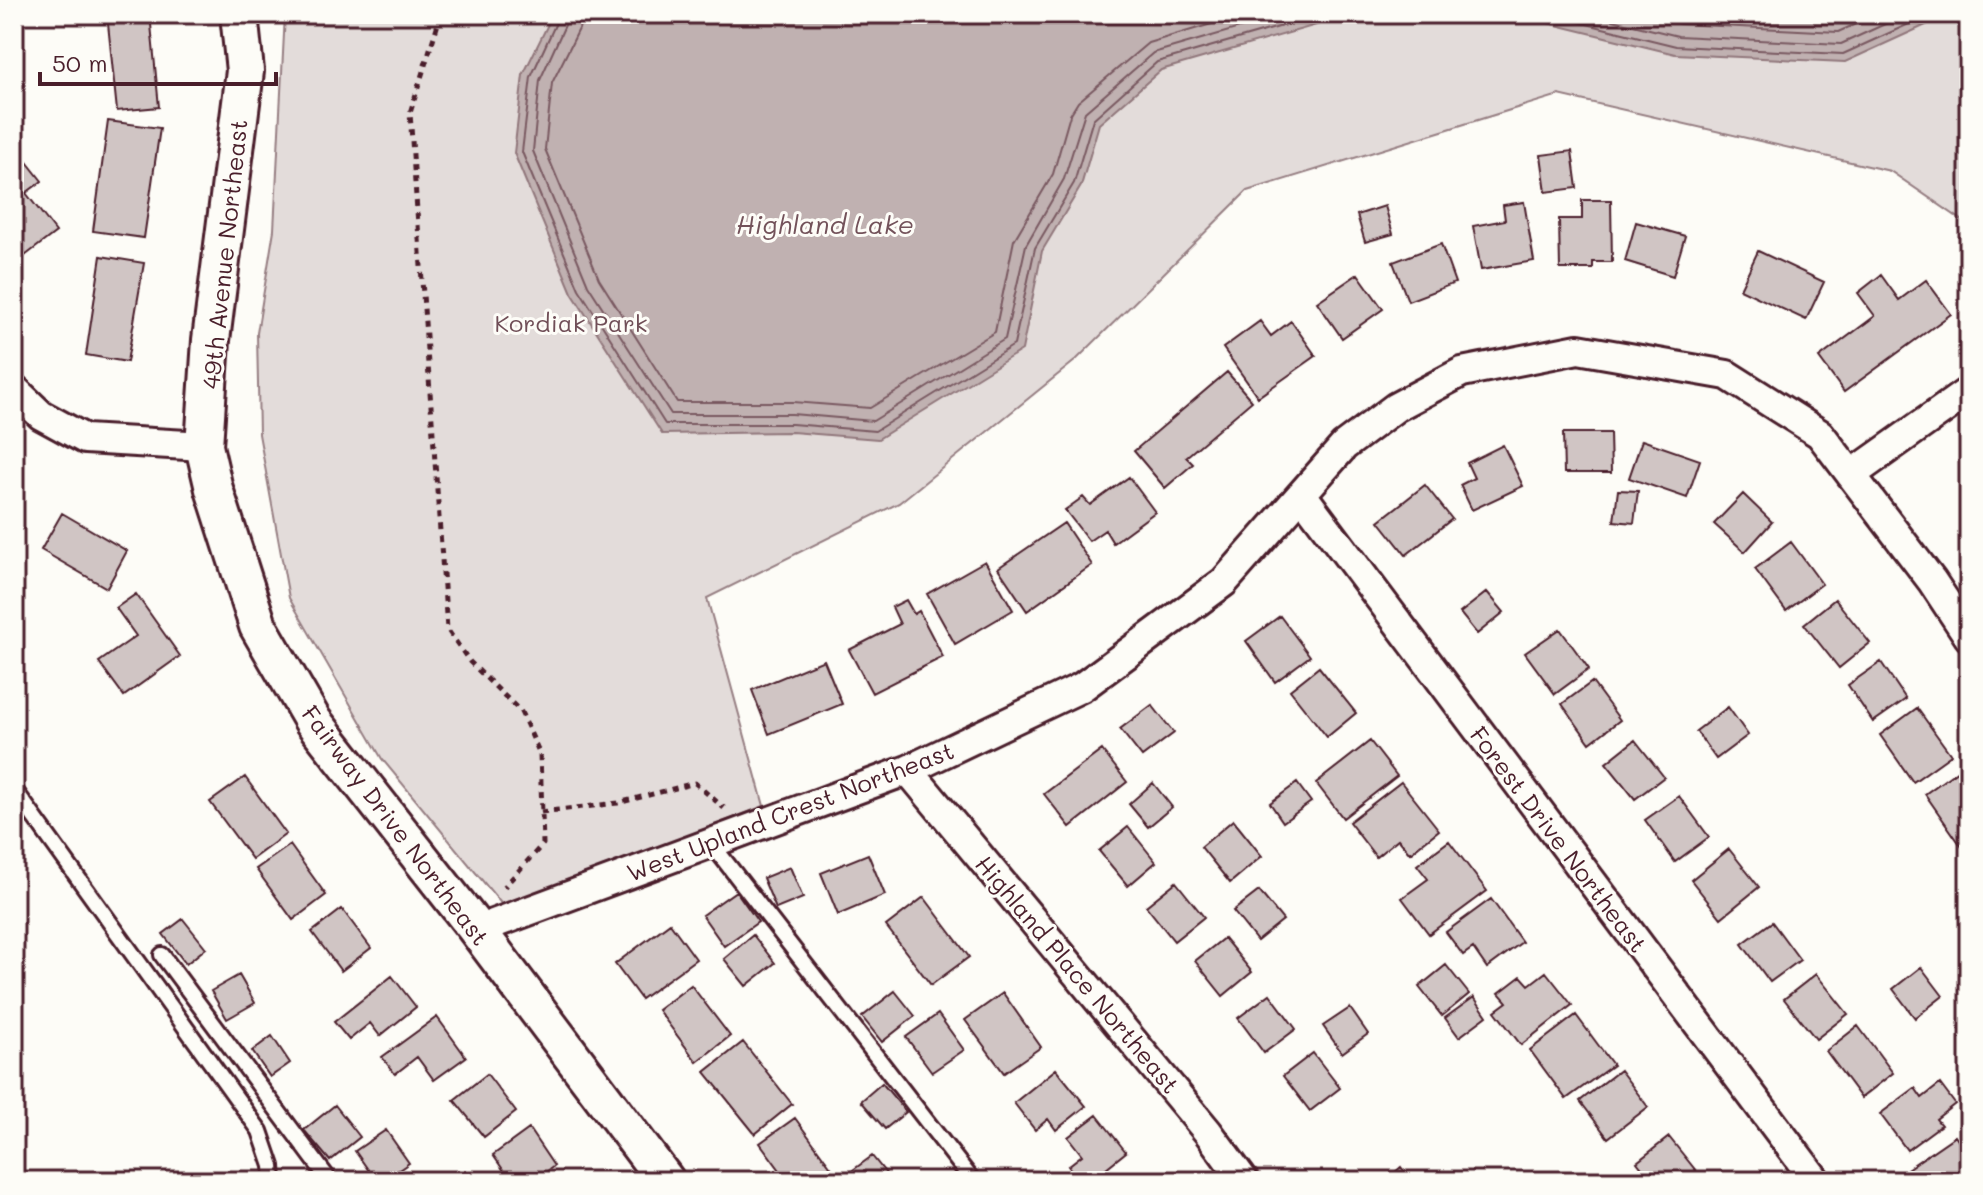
<svg xmlns="http://www.w3.org/2000/svg" width="1983" height="1195" font-family="Mali,sans-serif">
  <style>
    .green { fill: #e3dcda; stroke: #967e82; stroke-width: 2 }
    .water { fill: #c0b1b1; stroke: #91777b; stroke-width: 2 }
    .lines { fill: none; stroke-linecap: round; stroke-linejoin: round }
    .shore { stroke: #795961; stroke-width: 2 }
    .building { fill: #d0c5c4; stroke: #4a1f2b; stroke-width: 2 }
    .service-casing { stroke: #4a1f2b; stroke-width: 20 }
    .minor-casing { stroke: #4a1f2b; stroke-width: 34 }
    .tertiary-casing { stroke: #4a1f2b; stroke-width: 42 }
    .path { stroke: #4a1f2b; stroke-width: 5; stroke-dasharray: 6 6; stroke-linecap: butt }
    .service { stroke: #fdfcf7; stroke-width: 14 }
    .minor { stroke: #fdfcf7; stroke-width: 28 }
    .tertiary { stroke: #fdfcf7; stroke-width: 36 }
    .labels { text-anchor: middle; dominant-baseline: central; stroke-width: 6; stroke-linejoin: round; paint-order: stroke }
    .street-label { font-size: 24px; fill: #4a1f2b; stroke: #fdfcf7 }
    .park-label { font-size: 24px; fill: #704e57; stroke: #fdfcf7 }
    .water-label { font-size: 26px; font-style: italic; fill: #73525a; stroke: #fdfcf7 }
  </style>
  <rect width="100%" height="100%" fill="#fdfcf7"/>
  <filter id="ink" filterUnits="userSpaceOnUse"><feTurbulence type="fractalNoise" baseFrequency=".0125" numOctaves="2"/><feDisplacementMap in="SourceGraphic" scale="16" xChannelSelector="R" yChannelSelector="G"/><feConvolveMatrix kernelMatrix="1 2 1 2 8 2 1 2 1" color-interpolation-filters="sRGB"/></filter>
  <g filter="url(#ink)">
    <path class="green" d="M 285,14 L 1969,14 L 1969,225 L 1890,171 L 1559,95 L 1247,191 L 1076,360 L 899,503 L 707,598 L 764,806 L 504,907 L 382,759 L 289,598 L 259,434 L 257,333 L 274,230 Z"/>
    <path class="water" d="M 553,14 L 1950,14 L 1845,62 L 1675,54 L 1519,16 L 1351,15 L 1161,70 L 1099,124 L 1081,186 L 1042,251 L 1022,350 L 878,439 L 792,432 L 662,434 L 572,293 L 514,153 L 523,75 Z"/>
    <g class="lines">
      <path class="shore" d="M 560,14 L 531,77 L 522,152 L 579,289 L 665,424 L 792,424 L 875,431 L 1014,345 L 1035,248 L 1074,183 L 1093,119 L 1157,62 L 1324,14
        M 570,14 L 540,80 L 533,151 L 588,285 L 671,414 L 792,414 L 873,421 L 1005,339 L 1026,245 L 1064,179 L 1085,112 L 1153,53 L 1288,14
        M 582,14 L 579,29 L 552,83 L 545,149 L 599,279 L 677,402 L 793,402 L 870,408 L 995,332 L 1014,240 L 1053,174 L 1070,115 L 1078,102 L 1148,43 L 1245,14
        M 1546,14 L 1676,46 L 1843,54 L 1931,14
        M 1588,14 L 1678,36 L 1841,44 L 1907,14
        M 1639,14 L 1680,24 L 1838,32 L 1878,14"/>
    </g>
    <path class="building" d="M 107,14 L 150,14 L 159,107 L 117,111 Z
      M 108,121 L 160,128 L 144,238 L 93,231 Z
      M 16,148 L 42,181 L 26,193 L 56,232 L 21,259 L 14,251 Z
      M 1572,151 L 1577,188 L 1546,192 L 1541,155 Z
      M 1582,200 L 1611,200 L 1612,262 L 1593,262 L 1593,269 L 1560,269 L 1559,219 L 1582,219 Z
      M 1524,202 L 1534,261 L 1481,270 L 1473,226 L 1505,220 L 1503,205 Z
      M 1385,206 L 1393,234 L 1365,242 L 1357,215 Z
      M 1636,222 L 1685,236 L 1673,276 L 1625,261 Z
      M 1441,244 L 1455,283 L 1408,301 L 1393,262 Z
      M 1758,251 L 1824,282 L 1806,320 L 1740,289 Z
      M 101,256 L 144,263 L 127,362 L 86,355 Z
      M 1358,274 L 1383,309 L 1342,338 L 1317,302 Z
      M 1881,275 L 1899,300 L 1926,280 L 1951,314 L 1844,392 L 1819,358 L 1875,316 L 1858,293 Z
      M 1260,321 L 1271,336 L 1291,321 L 1316,356 L 1258,397 L 1223,348 Z
      M 1227,372 L 1252,401 L 1186,457 L 1193,464 L 1165,488 L 1134,451 Z
      M 1563,433 L 1610,433 L 1611,473 L 1564,473 Z
      M 1642,440 L 1700,460 L 1687,498 L 1629,478 Z
      M 1503,445 L 1523,486 L 1472,510 L 1460,485 L 1474,478 L 1467,463 Z
      M 1129,477 L 1155,512 L 1113,543 L 1105,530 L 1089,541 L 1065,510 L 1083,497 L 1090,505 Z
      M 1425,485 L 1452,519 L 1406,555 L 1379,521 Z
      M 1618,490 L 1638,491 L 1634,523 L 1614,521 Z
      M 1743,494 L 1772,522 L 1745,552 L 1714,524 Z
      M 62,513 L 127,551 L 107,588 L 41,550 Z
      M 1064,523 L 1092,565 L 1027,611 L 998,568 Z
      M 1791,542 L 1822,584 L 1786,611 L 1755,569 Z
      M 985,561 L 1013,610 L 955,644 L 927,594 Z
      M 1487,592 L 1504,612 L 1477,634 L 1460,613 Z
      M 136,594 L 180,656 L 124,696 L 99,662 L 136,636 L 116,608 Z
      M 1835,599 L 1870,643 L 1839,668 L 1804,624 Z
      M 906,600 L 914,614 L 919,611 L 943,657 L 872,693 L 849,650 L 900,624 L 892,607 Z
      M 1280,616 L 1310,656 L 1275,682 L 1246,641 Z
      M 1560,629 L 1589,669 L 1555,694 L 1525,653 Z
      M 824,660 L 842,704 L 769,734 L 752,690 Z
      M 1881,662 L 1906,699 L 1873,722 L 1848,685 Z
      M 1319,667 L 1356,713 L 1327,737 L 1290,690 Z
      M 1592,682 L 1620,720 L 1590,743 L 1562,704 Z
      M 1152,705 L 1174,733 L 1142,757 L 1120,729 Z
      M 1728,707 L 1748,735 L 1716,759 L 1696,731 Z
      M 1917,708 L 1951,755 L 1913,782 L 1880,735 Z
      M 1635,740 L 1664,777 L 1635,799 L 1606,763 Z
      M 1370,741 L 1397,776 L 1343,818 L 1316,783 Z
      M 1102,750 L 1127,782 L 1070,827 L 1044,794 Z
      M 1961,768 L 1969,779 L 1969,843 L 1962,847 L 1925,794 Z
      M 245,777 L 286,834 L 252,859 L 210,802 Z
      M 1401,782 L 1439,830 L 1410,853 L 1398,839 L 1376,857 L 1349,822 Z
      M 1153,783 L 1172,807 L 1148,827 L 1129,804 Z
      M 1297,783 L 1311,802 L 1283,822 L 1270,803 Z
      M 1679,796 L 1709,837 L 1675,862 L 1645,820 Z
      M 1233,820 L 1262,856 L 1230,883 L 1201,847 Z
      M 1128,827 L 1156,862 L 1128,886 L 1099,851 Z
      M 1449,841 L 1487,891 L 1429,934 L 1402,898 L 1428,879 L 1417,865 Z
      M 290,845 L 326,895 L 293,920 L 256,869 Z
      M 1729,849 L 1759,887 L 1721,918 L 1691,880 Z
      M 868,854 L 885,895 L 838,915 L 821,873 Z
      M 790,867 L 803,898 L 776,909 L 763,878 Z
      M 1176,882 L 1204,917 L 1174,941 L 1146,906 Z
      M 736,891 L 758,922 L 724,946 L 702,915 Z
      M 1259,891 L 1283,920 L 1257,941 L 1233,911 Z
      M 924,897 L 969,957 L 931,985 L 886,926 Z
      M 1491,899 L 1522,942 L 1487,968 L 1473,948 L 1463,955 L 1446,932 Z
      M 342,909 L 371,948 L 341,971 L 312,932 Z
      M 183,919 L 206,948 L 186,964 L 163,934 Z
      M 1772,922 L 1800,960 L 1770,982 L 1742,944 Z
      M 670,923 L 696,959 L 641,999 L 615,964 Z
      M 753,935 L 775,963 L 746,986 L 724,959 Z
      M 1224,938 L 1252,972 L 1223,996 L 1195,961 Z
      M 1446,965 L 1469,994 L 1442,1016 L 1419,987 Z
      M 1921,967 L 1943,996 L 1915,1018 L 1893,989 Z
      M 1546,972 L 1572,1005 L 1521,1045 L 1495,1011 L 1507,1002 L 1499,993 L 1521,976 L 1529,985 Z
      M 1816,974 L 1848,1014 L 1816,1039 L 1784,999 Z
      M 239,975 L 255,1003 L 227,1019 L 211,991 Z
      M 392,976 L 416,1007 L 380,1036 L 370,1023 L 349,1040 L 334,1022 Z
      M 691,985 L 730,1036 L 697,1062 L 658,1010 Z
      M 895,991 L 915,1016 L 882,1042 L 862,1017 Z
      M 1003,993 L 1041,1047 L 1004,1073 L 965,1020 Z
      M 1270,994 L 1296,1029 L 1264,1053 L 1238,1018 Z
      M 1474,997 L 1487,1016 L 1459,1037 L 1445,1018 Z
      M 1350,1008 L 1368,1034 L 1342,1053 L 1323,1026 Z
      M 938,1014 L 964,1050 L 932,1072 L 906,1037 Z
      M 1576,1015 L 1613,1065 L 1566,1099 L 1530,1050 Z
      M 437,1017 L 466,1057 L 434,1080 L 417,1057 L 395,1074 L 382,1057 Z
      M 1858,1026 L 1893,1073 L 1861,1098 L 1826,1051 Z
      M 272,1036 L 290,1063 L 270,1077 L 252,1051 Z
      M 743,1042 L 792,1104 L 755,1134 L 705,1072 Z
      M 1313,1053 L 1340,1088 L 1310,1111 L 1283,1076 Z
      M 1056,1069 L 1086,1106 L 1056,1130 L 1048,1119 L 1035,1130 L 1014,1103 Z
      M 1620,1070 L 1648,1107 L 1608,1138 L 1580,1101 Z
      M 487,1074 L 516,1112 L 484,1137 L 454,1100 Z
      M 882,1083 L 906,1112 L 885,1129 L 861,1101 Z
      M 1940,1084 L 1955,1104 L 1936,1119 L 1941,1125 L 1907,1150 L 1880,1114 L 1915,1088 L 1922,1098 Z
      M 335,1105 L 360,1137 L 330,1161 L 304,1130 Z
      M 1097,1115 L 1126,1152 L 1090,1181 L 1080,1181 L 1068,1166 L 1082,1155 L 1068,1137 Z
      M 795,1118 L 833,1170 L 818,1181 L 788,1181 L 760,1143 Z
      M 529,1129 L 554,1166 L 534,1181 L 511,1181 L 493,1155 Z
      M 386,1130 L 409,1163 L 383,1181 L 376,1181 L 355,1151 Z
      M 1955,1136 L 1969,1156 L 1969,1169 L 1961,1174 L 1966,1181 L 1916,1181 L 1907,1169 Z
      M 1669,1137 L 1701,1177 L 1695,1181 L 1652,1181 L 1637,1162 Z
      M 872,1156 L 892,1181 L 844,1181 L 842,1178 Z
      M 1401,1167 L 1412,1181 L 1385,1181 Z
      M 1142,1171 L 1150,1181 L 1129,1181 Z"/>
    <g class="lines">
      <defs>
        <path id="service" d="M 14,789 L 260,1131 L 272,1166 L 273,1181
          M 711,843 L 973,1181
          M 162,955 L 330,1181"/>
        <path id="minor" d="M 14,389 L 41,415 L 85,439 L 204,446
          M 1851,475 L 1969,391
          M 1303,496 L 1816,1181
          M 908,770 L 1208,1132 L 1244,1181
          M 477,930 L 908,770 L 1082,687 L 1224,582 L 1344,446 L 1396,407 L 1462,372 L 1578,349 L 1727,375 L 1820,434 L 1932,581 L 1969,637"/>
        <path id="tertiary" d="M 239,14 L 245,71 L 211,340 L 204,446 L 214,489 L 258,626 L 313,721 L 474,926 L 666,1181"/>
      </defs>
      <use href="#service" class="service-casing"/>
      <use href="#minor" class="minor-casing"/>
      <use href="#tertiary" class="tertiary-casing"/>
      <path class="path" d="M 441,14 L 410,113 L 447,629 L 470,662 L 521,712 L 540,754 L 543,844 L 504,887
        M 541,812 L 618,803 L 695,783 L 724,808"/>
      <use href="#service" class="service"/>
      <use href="#minor" class="minor"/>
      <use href="#tertiary" class="tertiary"/>
    </g>
  </g>
  <g class="labels">
    <g class="street-label">
      <text transform="translate(224 254) rotate(-84)">49th Avenue Northeast</text>
      <text transform="translate(790 811) rotate(-21)">West Upland Crest Northeast</text>
      <text transform="translate(396 825) rotate(53)">Fairway Drive Northeast</text>
      <text transform="translate(1559 839) rotate(53)">Forest Drive Northeast</text>
      <text transform="translate(1078 974) rotate(50)">Highland Place Northeast</text>
    </g>
    <g class="park-label">
      <text x="571" y="322">Kordiak Park</text>
    </g>
    <g class="water-label">
      <text x="825" y="224">Highland Lake</text>
    </g>
  </g>
  <rect width="1983" height="1195" fill="none" stroke="#fdfcf7" stroke-width="48"/>
  <rect x="24" y="24" width="1935" height="1147" fill="none" stroke="#4a1f2b" stroke-width="3" filter="url(#ink)"/>
  <path d="M40 72v12h236v-12" fill="none" stroke="#4a1f2b" stroke-width="4"/>
  <text x="52" y="72" font-size="24" fill="#4a1f2b" stroke="#fdfcf7" stroke-width="6" paint-order="stroke">50 m</text>
</svg>
